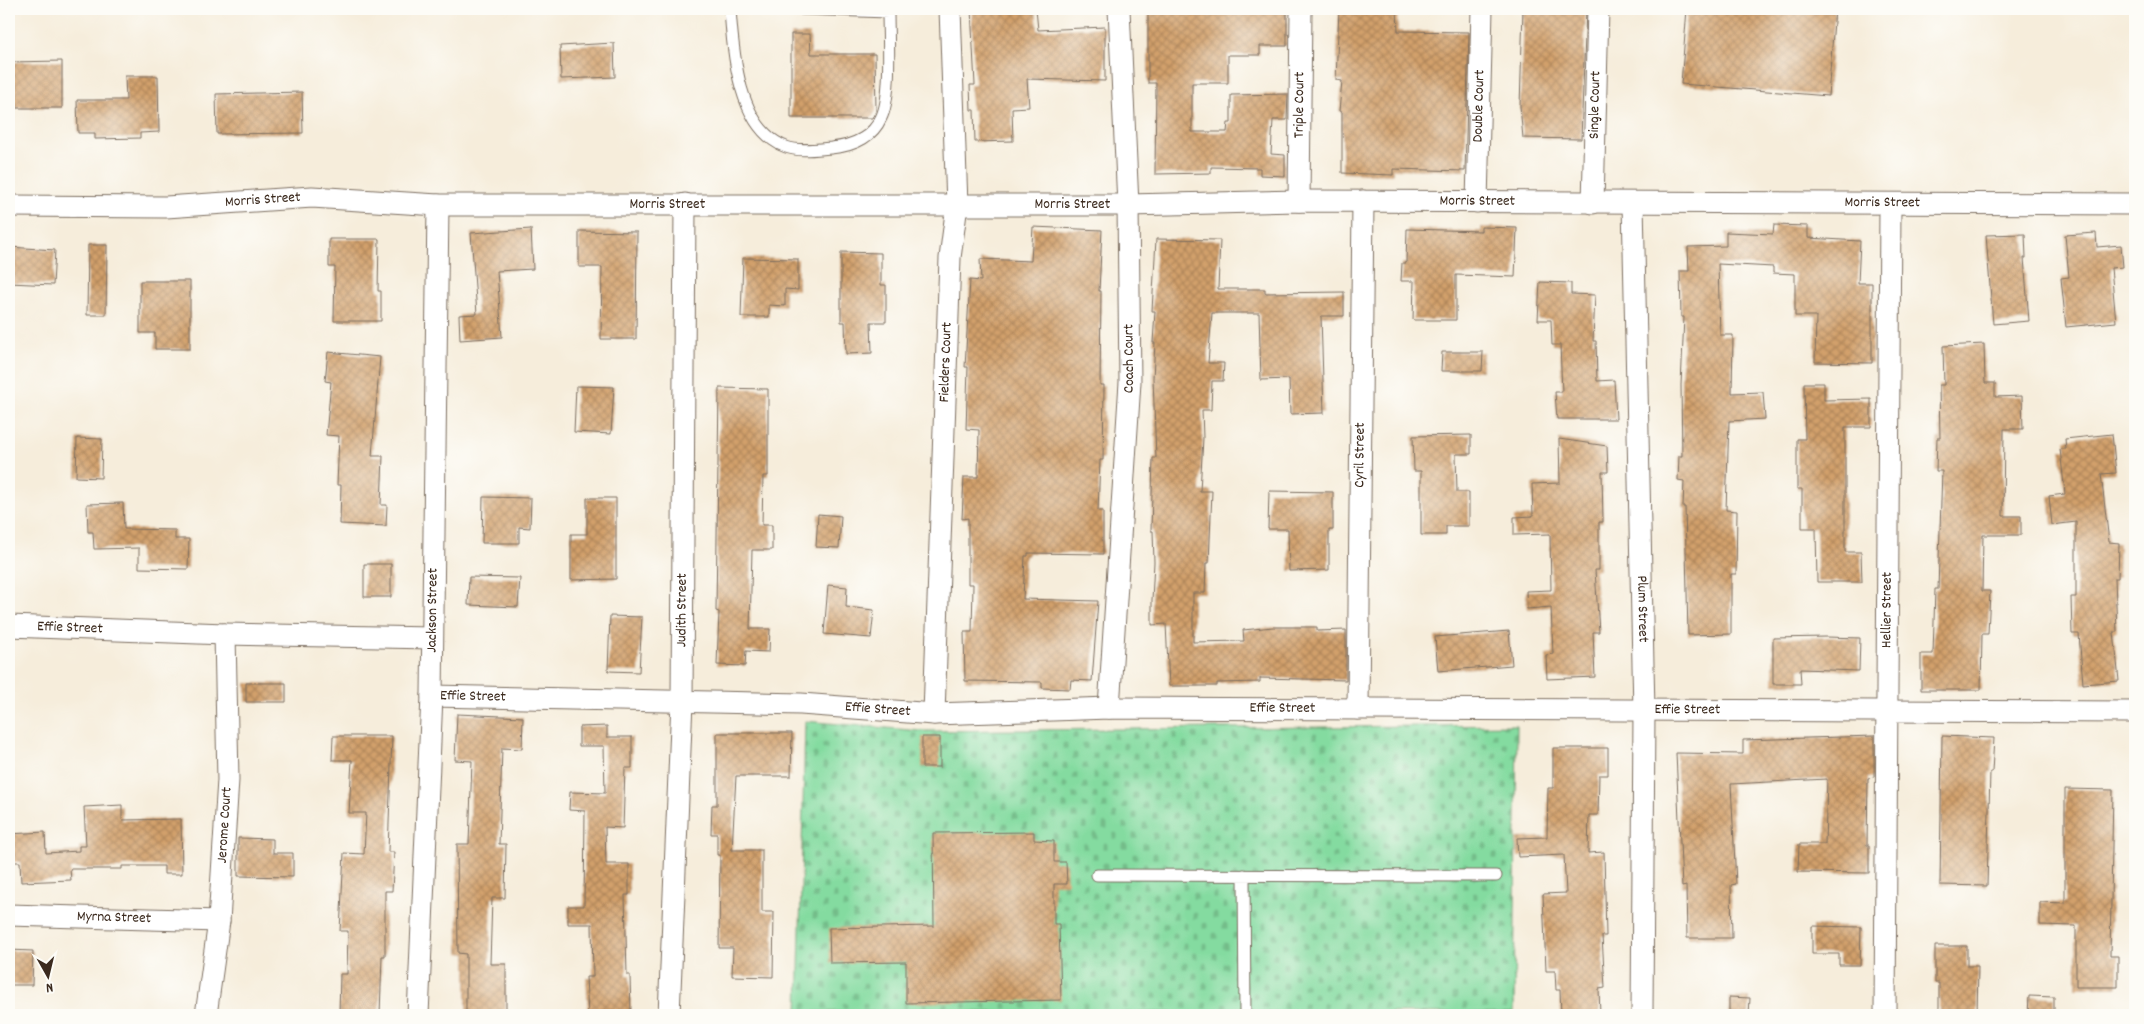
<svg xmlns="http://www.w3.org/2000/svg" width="2144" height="1024" font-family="Dekko,sans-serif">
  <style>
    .cemetery { fill: url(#cemetery-stones); stroke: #60825f }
    .building { fill: url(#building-cross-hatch) }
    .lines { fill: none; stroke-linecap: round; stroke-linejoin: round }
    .service-casing { stroke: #7c6e60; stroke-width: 13 }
    .minor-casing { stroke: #7c6e60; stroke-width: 23 }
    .service { stroke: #fff; stroke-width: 11 }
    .minor { stroke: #fff; stroke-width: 21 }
    .labels { text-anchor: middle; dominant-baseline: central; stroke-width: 4; stroke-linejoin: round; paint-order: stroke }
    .street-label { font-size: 15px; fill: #3b2a1e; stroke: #fdfcf7 }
  </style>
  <defs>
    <pattern id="cemetery-stones" width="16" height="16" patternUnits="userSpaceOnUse" patternTransform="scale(1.25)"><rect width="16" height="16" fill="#84dba0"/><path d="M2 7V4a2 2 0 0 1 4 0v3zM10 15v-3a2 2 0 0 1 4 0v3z" fill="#73bc89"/></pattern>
    <pattern id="building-cross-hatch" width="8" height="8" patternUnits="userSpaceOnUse" patternTransform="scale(1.25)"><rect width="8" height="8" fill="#d2a06c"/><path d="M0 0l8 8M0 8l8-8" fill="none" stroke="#ac8358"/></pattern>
  </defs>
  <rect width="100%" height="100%" fill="#fdfcf7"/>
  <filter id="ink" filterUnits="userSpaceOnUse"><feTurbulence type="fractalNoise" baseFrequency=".02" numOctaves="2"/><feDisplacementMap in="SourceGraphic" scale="10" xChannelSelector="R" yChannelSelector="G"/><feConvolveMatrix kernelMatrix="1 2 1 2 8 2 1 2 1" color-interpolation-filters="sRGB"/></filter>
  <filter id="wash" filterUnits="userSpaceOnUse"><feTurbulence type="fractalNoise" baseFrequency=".0096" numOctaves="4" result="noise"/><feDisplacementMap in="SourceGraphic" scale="20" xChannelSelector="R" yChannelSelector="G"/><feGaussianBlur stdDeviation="1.12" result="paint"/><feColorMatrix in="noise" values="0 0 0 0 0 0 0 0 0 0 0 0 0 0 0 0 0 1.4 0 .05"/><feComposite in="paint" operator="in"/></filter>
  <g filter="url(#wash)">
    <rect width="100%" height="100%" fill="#f6eddb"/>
    <path class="cemetery" d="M 805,721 L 922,731 L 1517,725 L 1514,1013 L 798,1012 Z"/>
    <g id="blocks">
      <path class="building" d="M 971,9 L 1036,9 L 1038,30 L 1105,27 L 1105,81 L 1027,79 L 1029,107 L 1012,108 L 1013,141 L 975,142 L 974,110 L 971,110 L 970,85 L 975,85 Z
        M 1148,9 L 1287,9 L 1287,46 L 1260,46 L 1260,55 L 1228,55 L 1228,83 L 1192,83 L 1192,132 L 1227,132 L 1228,123 L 1231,123 L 1231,95 L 1288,94 L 1287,120 L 1273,120 L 1271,154 L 1285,155 L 1285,176 L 1260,175 L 1260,168 L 1211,167 L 1211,173 L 1155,174 L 1156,83 L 1148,83 Z
        M 1339,9 L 1397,9 L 1398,31 L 1469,32 L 1465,171 L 1393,169 L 1393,175 L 1342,173 L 1342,112 L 1339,111 L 1342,81 L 1336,80 Z
        M 1523,9 L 1586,9 L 1581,139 L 1523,138 L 1520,106 Z
        M 1687,9 L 1835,9 L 1828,96 L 1681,84 Z
        M 791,34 L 810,34 L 811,54 L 875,54 L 876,111 L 872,118 L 791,118 Z
        M 614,43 L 615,77 L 561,79 L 560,46 Z
        M 62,61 L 62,108 L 9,108 L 9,62 Z
        M 125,76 L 158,76 L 159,132 L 140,133 L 140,138 L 95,139 L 95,133 L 78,133 L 77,100 L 126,100 Z
        M 302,92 L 303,133 L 217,134 L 216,94 Z
        M 1774,225 L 1808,226 L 1808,238 L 1860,241 L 1858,283 L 1872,283 L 1872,363 L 1815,362 L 1816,316 L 1795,316 L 1795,274 L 1773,273 L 1773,267 L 1718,264 L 1720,335 L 1733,335 L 1732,393 L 1763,392 L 1765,419 L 1729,421 L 1726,510 L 1737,511 L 1736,574 L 1731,574 L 1731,634 L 1688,635 L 1685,507 L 1683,507 L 1684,481 L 1678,480 L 1679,456 L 1682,456 L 1681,385 L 1684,317 L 1681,317 L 1680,271 L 1689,271 L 1688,247 L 1726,246 L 1726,232 L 1773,234 Z
        M 1033,227 L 1102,230 L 1099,291 L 1101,291 L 1100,385 L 1104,385 L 1103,460 L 1100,460 L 1098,511 L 1103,511 L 1103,554 L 1028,553 L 1028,556 L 1025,556 L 1023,599 L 1098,601 L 1092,681 L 1071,680 L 1070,689 L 1042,688 L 1042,682 L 965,681 L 964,632 L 972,632 L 973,584 L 968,584 L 968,518 L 962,519 L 964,477 L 978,477 L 979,430 L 966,429 L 968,367 L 965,367 L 970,280 L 981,281 L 980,259 L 1031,261 Z
        M 1481,227 L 1517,228 L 1515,277 L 1456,275 L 1456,320 L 1413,320 L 1414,281 L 1401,281 L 1402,263 L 1406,263 L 1407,229 L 1481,231 Z
        M 531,229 L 533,269 L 497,271 L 502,337 L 460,340 L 459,315 L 477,314 L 471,233 Z
        M 579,231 L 637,232 L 636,339 L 601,339 L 602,267 L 579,267 Z
        M 2096,233 L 2097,247 L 2121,245 L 2123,267 L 2111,268 L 2116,322 L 2066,327 L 2061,278 L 2069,277 L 2065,235 Z
        M 2025,234 L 2026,258 L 2024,258 L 2029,321 L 1993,324 L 1986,235 Z
        M 329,239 L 379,239 L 378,291 L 381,291 L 381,321 L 334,321 L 335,267 L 329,267 Z
        M 1156,239 L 1220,240 L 1218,289 L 1265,289 L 1265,293 L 1344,292 L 1344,316 L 1321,316 L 1324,413 L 1290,414 L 1289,379 L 1261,380 L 1259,313 L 1212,313 L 1208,363 L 1224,363 L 1223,381 L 1212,381 L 1211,410 L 1202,410 L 1203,438 L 1200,491 L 1212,491 L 1209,563 L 1206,563 L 1205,593 L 1193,593 L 1193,642 L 1244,641 L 1243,630 L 1273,627 L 1317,627 L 1317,631 L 1346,630 L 1346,680 L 1260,678 L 1260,682 L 1217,683 L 1217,686 L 1169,686 L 1166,624 L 1152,625 L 1152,600 L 1154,562 L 1153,531 L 1151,531 L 1153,458 L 1156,458 L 1153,378 L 1155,343 L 1153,343 L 1155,311 L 1152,311 Z
        M 88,245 L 107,245 L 106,315 L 87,315 Z
        M 9,247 L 55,250 L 53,285 L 9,283 Z
        M 841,252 L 881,253 L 881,285 L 886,285 L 886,322 L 871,322 L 872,353 L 846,354 L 845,322 L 841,322 Z
        M 743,258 L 798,259 L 798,290 L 785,289 L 785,306 L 769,305 L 769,317 L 741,317 Z
        M 140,281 L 190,281 L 190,349 L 155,349 L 155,333 L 140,333 Z
        M 1540,282 L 1571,283 L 1571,294 L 1595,295 L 1593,341 L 1596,341 L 1597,381 L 1614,380 L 1616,419 L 1557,419 L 1555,392 L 1562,392 L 1560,345 L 1552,345 L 1551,320 L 1538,320 Z
        M 1984,344 L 1985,383 L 1995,383 L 1995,397 L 2022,396 L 2023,429 L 2004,429 L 2003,516 L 2021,516 L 2021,535 L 1983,535 L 1982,591 L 1990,591 L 1988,634 L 1982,634 L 1981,690 L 1921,690 L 1921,654 L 1933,654 L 1935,589 L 1938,589 L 1942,471 L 1936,471 L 1937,438 L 1940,438 L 1939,385 L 1944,385 L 1943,346 Z
        M 328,352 L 380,357 L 372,456 L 383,456 L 381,505 L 387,505 L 386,526 L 340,524 L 341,485 L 337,485 L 339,436 L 326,435 L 331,382 L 325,381 Z
        M 1442,352 L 1483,352 L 1482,371 L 1441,371 Z
        M 1804,383 L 1824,383 L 1824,400 L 1871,399 L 1871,427 L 1845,427 L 1845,552 L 1861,552 L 1862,582 L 1817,582 L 1816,528 L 1802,528 L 1802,489 L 1797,489 L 1797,439 L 1805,439 Z
        M 576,386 L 614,387 L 611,434 L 574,432 Z
        M 719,388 L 768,389 L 768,476 L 763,476 L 762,525 L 772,525 L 772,550 L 752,550 L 750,629 L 770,629 L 769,652 L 746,651 L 745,666 L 717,665 L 719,612 L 716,611 Z
        M 2112,434 L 2116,473 L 2101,474 L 2109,542 L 2119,543 L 2118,578 L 2115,578 L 2117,632 L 2114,632 L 2119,681 L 2083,684 L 2079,634 L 2072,634 L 2071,597 L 2076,597 L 2076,522 L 2052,525 L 2049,496 L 2065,494 L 2060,449 L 2066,449 L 2065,439 Z
        M 1471,435 L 1471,454 L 1456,454 L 1457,492 L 1469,492 L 1469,526 L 1446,526 L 1446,535 L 1421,535 L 1421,471 L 1414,471 L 1413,436 Z
        M 77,438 L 102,439 L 101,478 L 76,477 Z
        M 1559,439 L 1607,446 L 1608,472 L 1602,472 L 1603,522 L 1599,522 L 1599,570 L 1595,570 L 1599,632 L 1593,632 L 1595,677 L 1547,679 L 1546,655 L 1553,654 L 1551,607 L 1527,609 L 1526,591 L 1551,590 L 1550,534 L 1514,535 L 1514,517 L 1533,516 L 1532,484 L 1560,483 Z
        M 1269,491 L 1333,492 L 1333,530 L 1329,530 L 1329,570 L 1289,571 L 1288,529 L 1268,529 Z
        M 483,497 L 531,498 L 530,528 L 519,527 L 519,543 L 482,543 Z
        M 587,498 L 616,498 L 616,579 L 571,580 L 571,534 L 587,534 Z
        M 123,503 L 124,529 L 175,530 L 175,539 L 189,539 L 188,569 L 139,568 L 139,548 L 94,549 L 93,532 L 88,532 L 87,504 Z
        M 818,514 L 841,516 L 839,548 L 816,547 Z
        M 364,564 L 391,564 L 391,597 L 364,597 Z
        M 469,577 L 520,578 L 518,607 L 468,605 Z
        M 828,585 L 847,587 L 846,607 L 874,610 L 871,638 L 824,634 Z
        M 610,616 L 642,617 L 639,672 L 608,671 Z
        M 1509,631 L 1512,665 L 1438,671 L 1435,637 Z
        M 1827,637 L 1860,638 L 1859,671 L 1800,669 L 1801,684 L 1773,684 L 1773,638 Z
        M 246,683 L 286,683 L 286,702 L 246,702 Z
        M 457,714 L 523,717 L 522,749 L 502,748 L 499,844 L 506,844 L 505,898 L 492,898 L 490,964 L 506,964 L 506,1015 L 466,1015 L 466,954 L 458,953 L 457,844 L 469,844 L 472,761 L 455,760 Z
        M 607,726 L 607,737 L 632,737 L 632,768 L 625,768 L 623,828 L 605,827 L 606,864 L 629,864 L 629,895 L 625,895 L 627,975 L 630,975 L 631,1015 L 588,1015 L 586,977 L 593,977 L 592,924 L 568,924 L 568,906 L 584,906 L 585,811 L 569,810 L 570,792 L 605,793 L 604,746 L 579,746 L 579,727 Z
        M 717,733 L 792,733 L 791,776 L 736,776 L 732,850 L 762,850 L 762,912 L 774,912 L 773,977 L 732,976 L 733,948 L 719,948 L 720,855 L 717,855 L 717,834 L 711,834 L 712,805 L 717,805 Z
        M 333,736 L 392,736 L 388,852 L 394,852 L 392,891 L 385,891 L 385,956 L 382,956 L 380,1015 L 339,1015 L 340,974 L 347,974 L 348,931 L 340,931 L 344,853 L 364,854 L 366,813 L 349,813 L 352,760 L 332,760 Z
        M 1874,736 L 1874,777 L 1868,778 L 1867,845 L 1869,845 L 1869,873 L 1798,872 L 1799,844 L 1825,844 L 1827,779 L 1731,784 L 1736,884 L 1731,885 L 1732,938 L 1687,938 L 1686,886 L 1682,887 L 1676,753 L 1743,754 L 1743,740 Z
        M 1942,736 L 1994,738 L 1992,772 L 1990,772 L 1987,886 L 1940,885 Z
        M 922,737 L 940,737 L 940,767 L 922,767 Z
        M 1553,748 L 1608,748 L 1608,775 L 1599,775 L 1598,815 L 1589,815 L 1588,853 L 1604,852 L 1606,936 L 1602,936 L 1605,988 L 1599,989 L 1600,1015 L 1561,1015 L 1560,990 L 1556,990 L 1555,971 L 1546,971 L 1543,894 L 1566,893 L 1564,855 L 1518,857 L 1517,838 L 1547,837 L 1548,788 L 1553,788 Z
        M 2065,789 L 2113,790 L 2110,956 L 2118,956 L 2118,987 L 2076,987 L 2076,926 L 2040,925 L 2040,902 L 2065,903 Z
        M 122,805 L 122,820 L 181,819 L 182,874 L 164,874 L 164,866 L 122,866 L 122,869 L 70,869 L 71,880 L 21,882 L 20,862 L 9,862 L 9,834 L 45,832 L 46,853 L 79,851 L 79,846 L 86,846 L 84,807 Z
        M 1034,832 L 1034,840 L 1054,841 L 1054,862 L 1066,862 L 1067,884 L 1054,884 L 1054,924 L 1059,924 L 1061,1000 L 906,1003 L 906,962 L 830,963 L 829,928 L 934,926 L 933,833 Z
        M 238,838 L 273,839 L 273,853 L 293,853 L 293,877 L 238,876 Z
        M 1812,926 L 1861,927 L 1860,965 L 1839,965 L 1839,954 L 1812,954 Z
        M 1935,946 L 1967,946 L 1967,966 L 1978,966 L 1977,1015 L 1939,1015 L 1939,983 L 1935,983 Z
        M 9,950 L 33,951 L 32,985 L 9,985 Z
        M 2029,996 L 2054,997 L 2054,1015 L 2028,1015 Z
        M 1729,997 L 1750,998 L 1749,1015 L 1729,1015 Z"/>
    </g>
  </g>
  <g filter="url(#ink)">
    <use href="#blocks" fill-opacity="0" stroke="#7c6e60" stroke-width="1"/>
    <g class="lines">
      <defs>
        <path id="service" d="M 730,9 C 733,52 738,129 786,147 C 799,152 817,149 831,148 C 852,146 872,138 881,118 C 892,97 888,38 888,12
          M 802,9 L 888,12 L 888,9
          M 1097,875 L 1496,876
          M 1244,875 L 1245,1015"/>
        <g id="minor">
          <path id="s1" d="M 1299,201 L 1301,9"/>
          <path id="s2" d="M 1477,202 L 1482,9"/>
          <path id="s3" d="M 1593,203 L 1598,9"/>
          <path id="s4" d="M 1633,203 L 1644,711 L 1642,1015"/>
          <path id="s5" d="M 9,206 L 166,207 L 312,197 L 438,205 L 1128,205 L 1299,201 L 2135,204"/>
          <path id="s6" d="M 9,626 L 225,634 L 432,638"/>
          <path id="s7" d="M 432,696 L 801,704 L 934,714 L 1109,708 L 2135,712"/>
          <path id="s8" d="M 1109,708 L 1130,382 L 1128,205 L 1119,9"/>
          <path id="s9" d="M 1358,709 L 1363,201"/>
          <path id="s10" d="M 934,714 L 950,258 L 957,205 L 950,9"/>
          <path id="s11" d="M 9,915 L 219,921"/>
          <path id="s12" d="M 206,1015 L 219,921 L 228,780 L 225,634"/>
          <path id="s13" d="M 418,1015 L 432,696 L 438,205"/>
          <path id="s14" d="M 669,1015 L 682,701 L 685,204"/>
          <path id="s15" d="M 1885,1015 L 1890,204"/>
        </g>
      </defs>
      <use href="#service" class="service-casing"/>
      <use href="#minor" class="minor-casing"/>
      <use href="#service" class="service"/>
      <use href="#minor" class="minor"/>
    </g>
  </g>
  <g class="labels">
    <g class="street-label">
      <text stroke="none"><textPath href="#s1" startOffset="96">Triple Court</textPath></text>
      <text stroke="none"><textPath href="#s2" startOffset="96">Double Court</textPath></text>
      <text stroke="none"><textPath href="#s3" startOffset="98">Single Court</textPath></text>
      <text stroke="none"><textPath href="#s5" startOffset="254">Morris Street</textPath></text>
      <text stroke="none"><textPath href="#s5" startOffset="1469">Morris Street</textPath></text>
      <text stroke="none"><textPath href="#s5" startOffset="1874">Morris Street</textPath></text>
      <text stroke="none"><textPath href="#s5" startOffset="659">Morris Street</textPath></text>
      <text stroke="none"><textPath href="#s5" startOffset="1064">Morris Street</textPath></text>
      <text stroke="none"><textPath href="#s8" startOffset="350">Coach Court</textPath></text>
      <text stroke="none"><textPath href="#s10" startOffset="352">Fielders Court</textPath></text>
      <text stroke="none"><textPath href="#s9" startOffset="254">Cyril Street</textPath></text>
      <text stroke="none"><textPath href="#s4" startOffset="406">Plum Street</textPath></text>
      <text stroke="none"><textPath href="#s15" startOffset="405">Hellier Street</textPath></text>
      <text stroke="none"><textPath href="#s13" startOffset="405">Jackson Street</textPath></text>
      <text stroke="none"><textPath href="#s14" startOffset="405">Judith Street</textPath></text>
      <text stroke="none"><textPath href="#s6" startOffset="61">Effie Street</textPath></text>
      <text stroke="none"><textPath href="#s7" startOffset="41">Effie Street</textPath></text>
      <text stroke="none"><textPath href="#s7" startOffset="851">Effie Street</textPath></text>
      <text stroke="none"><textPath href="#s7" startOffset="446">Effie Street</textPath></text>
      <text stroke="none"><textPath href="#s7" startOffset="1256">Effie Street</textPath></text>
      <text stroke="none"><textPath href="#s12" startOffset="191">Jerome Court</textPath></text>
      <text stroke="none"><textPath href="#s11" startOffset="105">Myrna Street</textPath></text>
    </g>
  </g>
  <rect width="2144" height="1024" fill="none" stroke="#fdfcf7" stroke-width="30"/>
  <g transform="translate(48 976) rotate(172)" stroke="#fdfcf7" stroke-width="4" paint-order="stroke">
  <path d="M0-4L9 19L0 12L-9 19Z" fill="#3b2a1e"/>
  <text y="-8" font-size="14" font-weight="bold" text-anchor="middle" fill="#3b2a1e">N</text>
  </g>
</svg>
